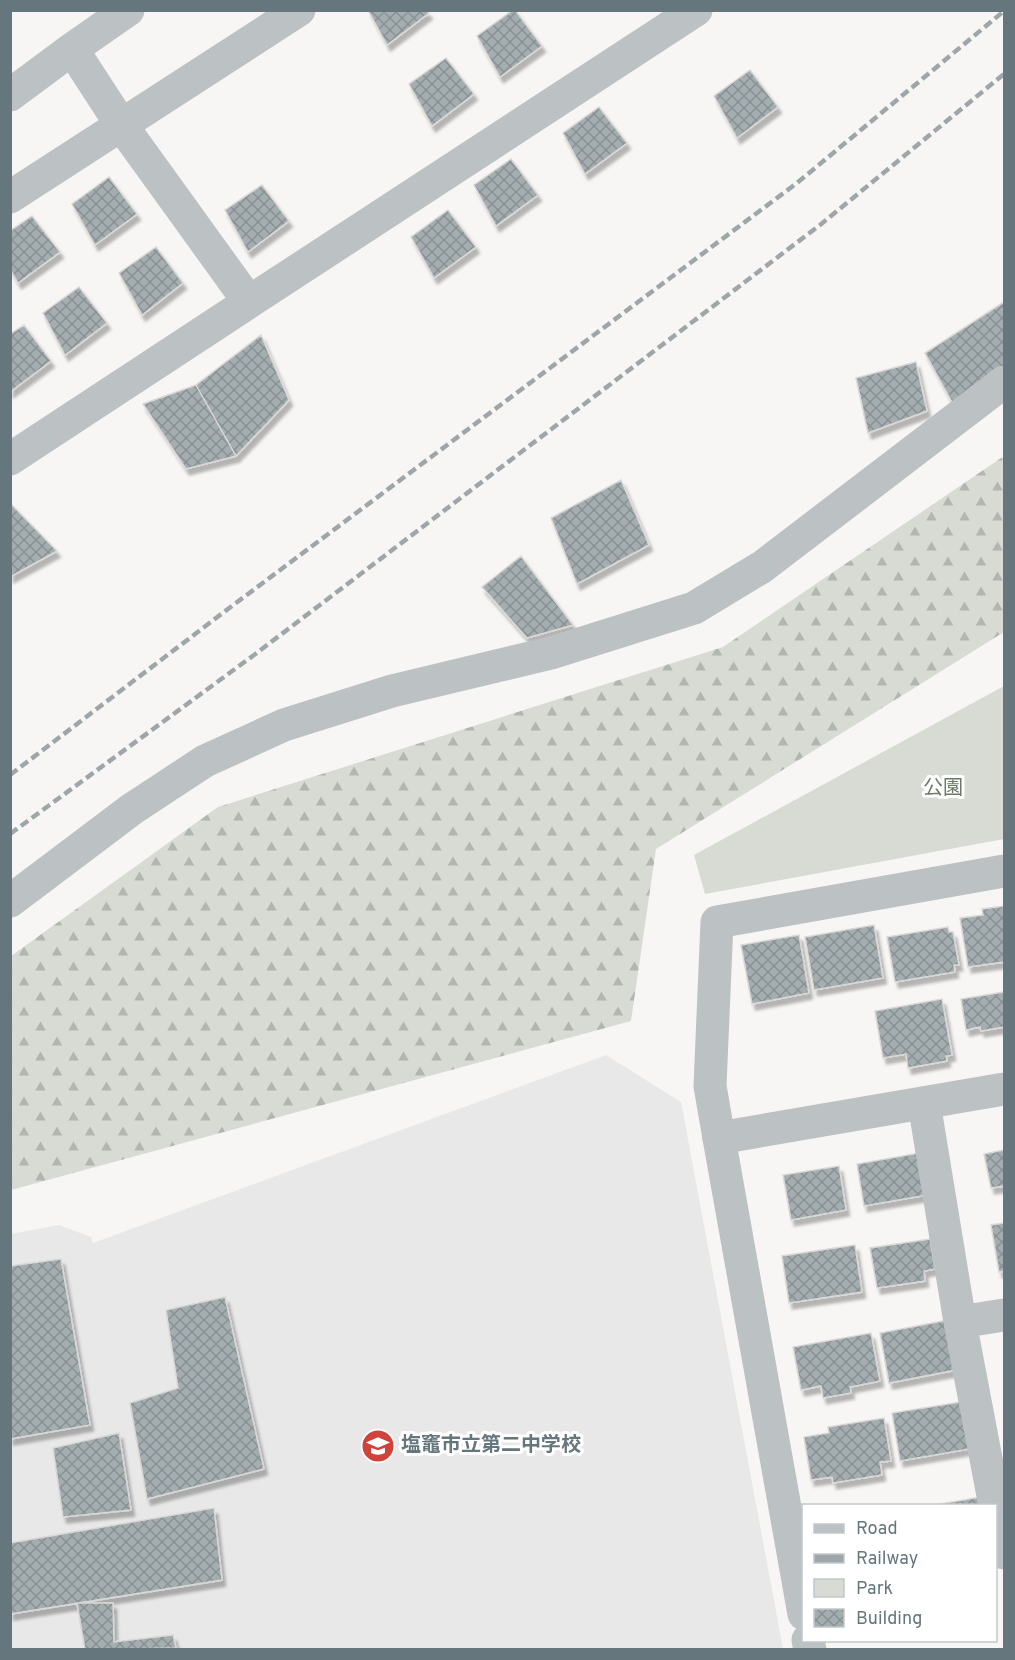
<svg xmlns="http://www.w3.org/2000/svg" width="1015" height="1660" font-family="Overpass,'Noto Sans JP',sans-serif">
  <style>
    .built { fill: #e7e8e7 }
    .green { fill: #d7dbd4 }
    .forest { fill: url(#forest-firs) }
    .building { fill: url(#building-cross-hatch); stroke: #d8d8d6; stroke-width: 1.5; filter: url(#shadow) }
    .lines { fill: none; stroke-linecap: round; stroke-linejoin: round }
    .minor { stroke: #bcc1c3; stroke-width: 33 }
    .tertiary { stroke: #bcc1c3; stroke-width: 33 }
    .rail { stroke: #9ea6a9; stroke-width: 4.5; stroke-dasharray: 9 4.5; stroke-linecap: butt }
    .labels { text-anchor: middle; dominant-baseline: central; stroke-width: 6; stroke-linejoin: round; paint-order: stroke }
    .park-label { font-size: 20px; fill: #6e7a67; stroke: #fff }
    .poi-label { font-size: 20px; font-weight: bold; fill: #65767c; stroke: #fff; text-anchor: start }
  </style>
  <defs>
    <pattern id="forest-firs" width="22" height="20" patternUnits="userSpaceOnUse" patternTransform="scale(1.5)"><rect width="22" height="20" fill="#d7dbd4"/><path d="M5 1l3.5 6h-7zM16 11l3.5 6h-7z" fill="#b2b6b1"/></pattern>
    <pattern id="building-cross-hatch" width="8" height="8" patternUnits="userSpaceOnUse" patternTransform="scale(1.5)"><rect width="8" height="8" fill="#a4adb0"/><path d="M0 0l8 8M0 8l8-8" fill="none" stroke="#899194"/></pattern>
    <filter id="shadow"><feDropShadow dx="3.5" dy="6" stdDeviation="1.5" flood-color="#0004"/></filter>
  </defs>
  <rect width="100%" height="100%" fill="#f7f6f4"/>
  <path class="built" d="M 606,1055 L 681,1102 L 783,1649 L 11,1650 L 11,1234 L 59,1225 L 91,1237 L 93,1243 Z"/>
  <path class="green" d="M 1004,686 L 1004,839 L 705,894 L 694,855 Z"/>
  <path class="forest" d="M 1004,456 L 1004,632 L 656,849 L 631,1021 L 11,1190 L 11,956 L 218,807 L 723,647 Z"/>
  <path class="building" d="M 368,10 L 426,10 L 429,13 L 387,45 Z
    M 513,10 L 515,10 L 542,46 L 500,77 L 477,36 Z
    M 446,58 L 474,94 L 432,126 L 409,84 Z
    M 750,70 L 778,107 L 737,138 L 714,96 Z
    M 599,107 L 627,143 L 585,174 L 563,133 Z
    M 511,159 L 538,195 L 496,226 L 474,185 Z
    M 109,177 L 137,214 L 95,245 L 72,204 Z
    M 262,185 L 289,221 L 248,252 L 225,210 Z
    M 448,210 L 476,247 L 434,278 L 411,237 Z
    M 32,216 L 60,252 L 18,283 L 10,269 L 10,231 Z
    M 156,247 L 183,283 L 142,315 L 119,273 Z
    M 79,287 L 107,323 L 65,355 L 43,313 Z
    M 1004,302 L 1004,366 L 953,404 L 925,353 Z
    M 24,325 L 51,361 L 10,392 L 10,334 Z
    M 261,335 L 289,400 L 236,456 L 196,385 Z
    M 916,362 L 927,411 L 868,433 L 856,378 Z
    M 196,385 L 236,456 L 186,469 L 143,404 Z
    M 621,480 L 649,545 L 577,584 L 551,518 Z
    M 10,503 L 57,551 L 10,577 Z
    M 521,556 L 573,625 L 527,638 L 482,587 Z
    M 1004,906 L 1004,962 L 968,967 L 960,918 L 983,915 L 982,909 Z
    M 874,925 L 883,978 L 814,990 L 805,937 Z
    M 948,927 L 949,932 L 953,932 L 959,965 L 954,965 L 955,972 L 895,982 L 887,937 Z
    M 799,935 L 809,993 L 752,1004 L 741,945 Z
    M 1004,992 L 1004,1027 L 981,1031 L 980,1027 L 966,1030 L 961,999 Z
    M 942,999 L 952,1055 L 946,1056 L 947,1061 L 908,1068 L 906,1054 L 883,1058 L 875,1011 Z
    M 1004,1150 L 1004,1186 L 991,1188 L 984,1154 Z
    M 925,1152 L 933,1194 L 864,1206 L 857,1164 Z
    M 839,1166 L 846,1210 L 791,1220 L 783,1175 Z
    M 1004,1223 L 1004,1271 L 999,1272 L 991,1225 Z
    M 930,1239 L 935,1269 L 924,1271 L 925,1281 L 877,1288 L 870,1248 Z
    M 855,1245 L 862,1292 L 789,1303 L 782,1256 Z
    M 61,1259 L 90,1425 L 10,1439 L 10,1266 Z
    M 225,1297 L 264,1469 L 147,1499 L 130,1403 L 178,1388 L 166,1310 Z
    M 959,1318 L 956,1370 L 889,1383 L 880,1333 Z
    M 871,1333 L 880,1381 L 850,1387 L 851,1393 L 823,1398 L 821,1386 L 801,1390 L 793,1347 Z
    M 973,1400 L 981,1447 L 900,1461 L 892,1413 Z
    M 884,1418 L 891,1461 L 880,1462 L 882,1475 L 833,1483 L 832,1477 L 811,1480 L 804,1437 L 829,1433 L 828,1427 Z
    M 119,1433 L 131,1510 L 63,1517 L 53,1448 Z
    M 981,1497 L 983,1506 L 928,1506 Z
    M 214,1508 L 222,1580 L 10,1614 L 10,1543 Z
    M 77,1603 L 113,1603 L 114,1642 L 173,1635 L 176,1648 L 85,1650 Z"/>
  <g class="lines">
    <path class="minor" d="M 10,95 L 72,49 L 128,10
      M 10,197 L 299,10
      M 249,302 L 696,10
      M 10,459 L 249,302 L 122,126 L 72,49
      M 10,901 L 132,809 L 205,761 L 284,725 L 392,691 L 551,653 L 694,608 L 762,567 L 1004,382
      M 924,1103 L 960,1322 L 995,1506
      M 719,1138 L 710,1086 L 717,922 L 1004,871
      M 960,1322 L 1004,1315
      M 996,1506 L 1004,1553"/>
    <path class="tertiary" d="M 804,1614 L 719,1138 L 1004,1089
      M 808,1640 L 810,1650"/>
    <path class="rail" d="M 10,775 L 224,612 L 797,183 L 1004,11
      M 10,834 L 254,655 L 820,225 L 1004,74"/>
  </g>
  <defs>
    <symbol id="school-disc" viewBox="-11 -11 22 22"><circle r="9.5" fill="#d0433b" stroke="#fff"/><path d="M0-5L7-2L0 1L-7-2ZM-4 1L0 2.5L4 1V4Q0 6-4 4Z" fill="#fff"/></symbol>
  </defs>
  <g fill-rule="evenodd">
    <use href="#school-disc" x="359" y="1427" width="38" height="38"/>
  </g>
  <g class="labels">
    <g class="park-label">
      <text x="943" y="789">公園</text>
    </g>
    <g class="poi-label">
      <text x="401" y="1446">塩竈市立第二中学校</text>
    </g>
  </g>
  <rect width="1015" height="1660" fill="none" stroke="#65767c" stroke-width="24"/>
  <rect x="802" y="1504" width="195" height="138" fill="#ffffff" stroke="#c1c8cb" stroke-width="1.5"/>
  <rect x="814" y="1524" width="30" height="9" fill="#bcc1c3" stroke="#c1c8cb" stroke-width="1.5"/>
  <text x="856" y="1534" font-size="18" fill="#65767c">Road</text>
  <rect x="814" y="1554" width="30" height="9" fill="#9ea6a9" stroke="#c1c8cb" stroke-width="1.5"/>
  <text x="856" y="1564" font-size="18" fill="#65767c">Railway</text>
  <rect x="814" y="1579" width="30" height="18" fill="#d7dbd4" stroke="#c1c8cb" stroke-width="1.5"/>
  <text x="856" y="1594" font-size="18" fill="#65767c">Park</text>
  <rect x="814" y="1609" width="30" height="18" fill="url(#building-cross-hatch)" stroke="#c1c8cb" stroke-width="1.5"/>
  <text x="856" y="1624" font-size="18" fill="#65767c">Building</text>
</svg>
